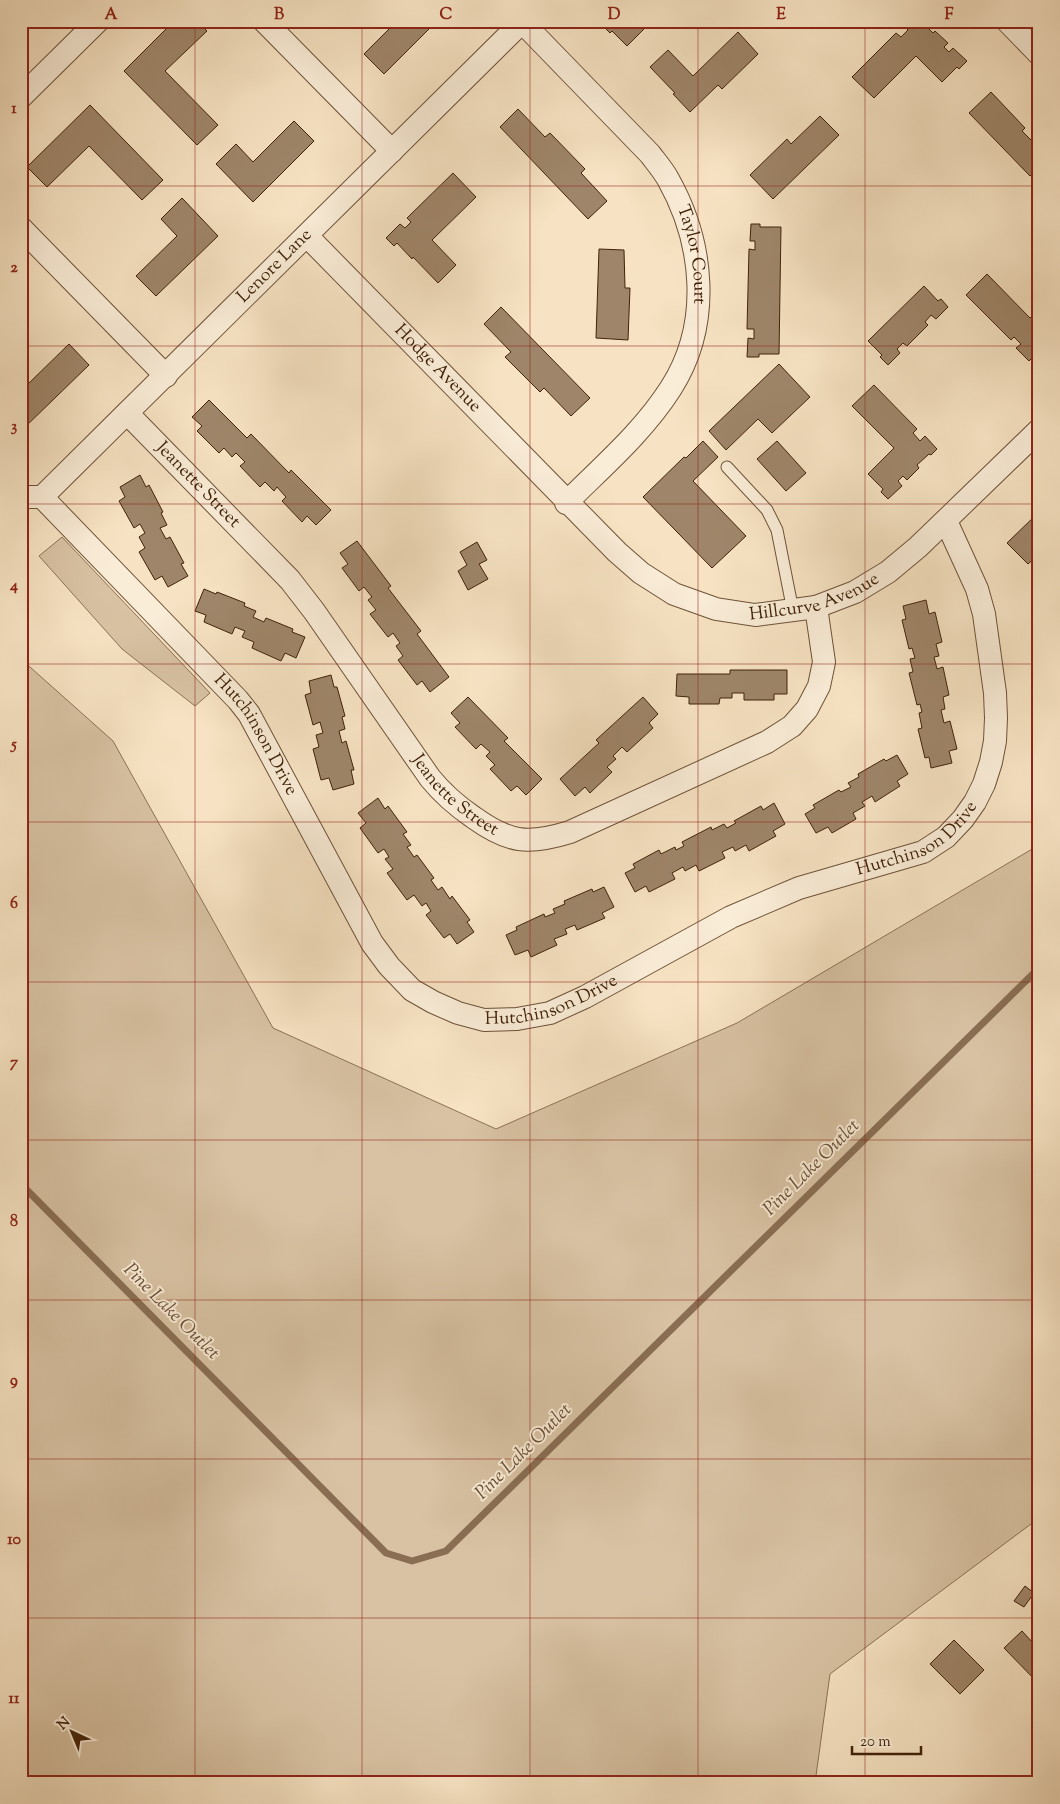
<svg xmlns="http://www.w3.org/2000/svg" width="1060" height="1804" font-family="'Sorts Mill Goudy',serif">
  <style>
    .green { fill: #d8c2a3; stroke: #8c7256 }
    .lines { fill: none; stroke-linecap: round; stroke-linejoin: round }
    .stream { stroke: #896e53; stroke-width: 7 }
    .building { fill: #9f866a; stroke: #402209 }
    .lane-casing { stroke: #6e5238; stroke-width: 13 }
    .street-casing { stroke: #6e5238; stroke-width: 24 }
    .lane { stroke: #faedd8; stroke-width: 11 }
    .street { stroke: #faedd8; stroke-width: 22 }
    .grid { fill: none; stroke: #8f2418; stroke-width: 1; stroke-opacity: 0.55 }
    .labels { text-anchor: middle; dominant-baseline: central; stroke-width: 4; stroke-linejoin: round; paint-order: stroke }
    .street-label { font-size: 18px; fill: #402209; stroke: #faedd8 }
    .water-label { font-size: 19px; font-style: italic; fill: #6a4e34; stroke: #faedd8 }
    .neatline { fill: none; stroke: #8f2418; stroke-width: 2 }
    .grid-label { font-size: 16px; text-anchor: middle; font-weight: bold; fill: #8f2418 }
  </style>
  <rect width="100%" height="100%" fill="#f7e3c3"/>
  <filter id="stains"><feTurbulence type="fractalNoise" baseFrequency=".004" numOctaves="4"/><feColorMatrix values="0 0 0 0 .2 0 0 0 0 .09 0 0 0 0 .02 0 0 0 .5 -.17"/></filter>
  <radialGradient id="worn" r=".72"><stop offset=".6" stop-color="#630" stop-opacity="0"/><stop offset="1" stop-color="#630" stop-opacity=".3"/></radialGradient>
  <path class="green" d="M 62,537 L 210,693 L 195,706 L 122,649 L 39,556 Z
    M 21,659 L 113,741 L 273,1028 L 496,1129 L 737,1023 L 1039,845 L 1039,1224 L 1034,1227 L 1039,1242 L 1039,1518 L 830,1674 L 815,1783 L 21,1783 Z"/>
  <g class="lines">
    <path class="stream" d="M 21,1184 L 386,1553 L 412,1561 L 446,1551 L 1039,968"/>
  </g>
  <path class="building" d="M 174,21 L 197,21 L 207,31 L 165,71 L 218,125 L 197,145 L 124,71 Z
    M 397,21 L 437,21 L 384,74 L 364,54 Z
    M 607,21 L 652,21 L 627,46 L 612,31 L 610,33 L 603,26 Z
    M 908,21 L 921,21 L 933,33 L 935,31 L 948,43 L 944,47 L 949,52 L 953,48 L 967,61 L 959,69 L 957,67 L 942,82 L 916,56 L 874,98 L 852,77 L 896,33 L 901,37 L 908,30 L 904,26 Z
    M 738,32 L 758,54 L 722,89 L 718,85 L 690,112 L 673,94 L 675,93 L 650,67 L 668,50 L 693,76 Z
    M 991,92 L 1025,128 L 1022,131 L 1039,148 L 1039,168 L 1030,176 L 969,113 Z
    M 90,105 L 163,180 L 142,200 L 89,146 L 47,187 L 27,167 Z
    M 518,109 L 545,137 L 550,133 L 585,169 L 581,173 L 607,201 L 588,219 L 500,127 Z
    M 820,116 L 839,135 L 773,199 L 750,175 L 787,139 L 791,144 Z
    M 294,121 L 314,141 L 253,202 L 216,164 L 236,144 L 253,162 Z
    M 453,173 L 476,197 L 432,240 L 456,265 L 438,283 L 413,257 L 412,259 L 397,243 L 394,246 L 386,238 L 400,224 L 405,228 L 411,222 L 407,218 Z
    M 182,198 L 218,236 L 156,296 L 136,276 L 177,236 L 161,219 Z
    M 751,224 L 760,224 L 760,227 L 781,227 L 779,354 L 759,354 L 759,357 L 747,357 L 748,338 L 754,339 L 754,329 L 747,329 L 749,249 L 755,250 L 755,241 L 750,241 Z
    M 599,249 L 624,250 L 625,288 L 630,288 L 628,340 L 596,338 Z
    M 987,274 L 1030,318 L 1039,310 L 1039,348 L 1035,352 L 1036,354 L 1029,361 L 1016,348 L 1021,344 L 1014,337 L 1011,340 L 966,295 Z
    M 924,286 L 938,301 L 941,299 L 948,307 L 936,319 L 931,315 L 925,322 L 928,325 L 907,346 L 903,343 L 897,349 L 900,353 L 888,365 L 880,357 L 882,355 L 868,341 Z
    M 501,307 L 590,398 L 571,416 L 544,388 L 540,392 L 505,357 L 511,352 L 484,324 Z
    M 69,344 L 89,365 L 24,428 L 21,425 L 21,381 L 26,386 Z
    M 779,364 L 810,397 L 772,433 L 758,419 L 726,450 L 709,431 Z
    M 874,385 L 917,429 L 913,433 L 920,441 L 925,436 L 937,449 L 931,455 L 929,454 L 917,465 L 919,468 L 907,480 L 903,476 L 898,481 L 902,486 L 888,499 L 881,492 L 883,489 L 868,474 L 894,448 L 852,406 Z
    M 209,400 L 247,438 L 251,434 L 289,473 L 291,470 L 331,510 L 316,525 L 307,516 L 302,522 L 282,501 L 286,497 L 277,487 L 274,491 L 265,482 L 260,487 L 240,466 L 245,462 L 236,453 L 232,457 L 224,448 L 219,453 L 197,431 L 202,426 L 192,417 Z
    M 703,441 L 718,457 L 693,481 L 746,536 L 712,568 L 643,497 L 684,457 L 686,458 Z
    M 777,441 L 806,473 L 786,491 L 757,459 Z
    M 140,475 L 146,487 L 149,485 L 163,512 L 161,513 L 167,525 L 160,528 L 166,539 L 170,537 L 184,563 L 181,564 L 188,576 L 168,587 L 162,576 L 155,580 L 139,552 L 145,548 L 139,537 L 145,533 L 140,524 L 134,528 L 119,501 L 125,497 L 120,487 Z
    M 1039,512 L 1039,554 L 1028,564 L 1007,543 Z
    M 357,541 L 391,586 L 388,588 L 421,631 L 417,634 L 449,677 L 430,692 L 422,681 L 417,685 L 398,660 L 403,656 L 396,646 L 400,643 L 393,633 L 388,637 L 370,614 L 376,610 L 368,600 L 372,597 L 364,587 L 359,591 L 342,568 L 348,564 L 340,553 Z
    M 477,542 L 487,560 L 479,564 L 488,579 L 468,590 L 458,571 L 467,565 L 460,552 Z
    M 204,589 L 216,594 L 217,592 L 245,603 L 244,606 L 256,611 L 253,617 L 264,622 L 266,618 L 293,629 L 292,632 L 305,637 L 296,658 L 285,653 L 281,661 L 252,648 L 254,642 L 242,637 L 245,631 L 235,627 L 232,634 L 204,622 L 206,615 L 195,611 Z
    M 926,600 L 929,614 L 935,612 L 942,642 L 936,644 L 939,656 L 934,657 L 937,669 L 943,667 L 949,695 L 943,697 L 945,709 L 941,710 L 944,723 L 950,721 L 957,749 L 949,751 L 952,763 L 931,768 L 929,757 L 925,758 L 918,729 L 922,728 L 919,713 L 922,712 L 920,704 L 917,705 L 909,673 L 913,672 L 910,659 L 915,658 L 912,648 L 909,649 L 902,620 L 906,619 L 903,606 Z
    M 730,670 L 787,670 L 787,694 L 774,694 L 774,700 L 744,700 L 744,693 L 732,693 L 732,698 L 720,698 L 719,704 L 689,704 L 689,697 L 676,696 L 677,674 L 730,674 Z
    M 331,675 L 334,687 L 337,687 L 345,716 L 342,717 L 345,729 L 339,731 L 342,743 L 346,741 L 354,770 L 351,770 L 354,784 L 333,790 L 329,778 L 321,780 L 313,749 L 319,747 L 316,735 L 323,733 L 320,722 L 313,725 L 305,695 L 311,693 L 309,681 Z
    M 468,697 L 508,738 L 504,741 L 542,779 L 526,795 L 517,786 L 511,791 L 490,769 L 495,765 L 486,756 L 490,752 L 481,744 L 476,749 L 455,727 L 460,723 L 451,713 Z
    M 643,697 L 658,714 L 649,723 L 653,728 L 627,752 L 622,747 L 613,756 L 616,759 L 607,767 L 612,772 L 590,793 L 585,787 L 575,796 L 560,779 L 599,743 L 596,740 Z
    M 897,755 L 908,774 L 897,781 L 900,786 L 875,802 L 872,796 L 862,802 L 865,806 L 853,813 L 856,819 L 832,833 L 828,827 L 816,833 L 805,814 L 815,808 L 813,805 L 839,790 L 841,792 L 851,787 L 848,783 L 859,777 L 858,774 L 884,759 L 886,761 Z
    M 378,798 L 385,809 L 388,806 L 407,832 L 403,834 L 411,845 L 407,847 L 414,857 L 417,855 L 434,878 L 431,880 L 438,890 L 442,887 L 450,899 L 452,896 L 470,920 L 467,922 L 474,932 L 457,944 L 450,934 L 444,938 L 426,915 L 431,911 L 426,903 L 422,906 L 414,895 L 407,900 L 387,873 L 393,869 L 385,859 L 389,857 L 384,849 L 378,853 L 360,828 L 366,823 L 358,813 Z
    M 774,803 L 785,824 L 773,831 L 776,836 L 749,851 L 746,845 L 735,851 L 733,847 L 722,852 L 725,858 L 699,871 L 696,865 L 685,871 L 683,867 L 672,873 L 675,879 L 649,892 L 646,886 L 635,892 L 625,873 L 635,868 L 633,864 L 659,850 L 661,854 L 675,847 L 676,850 L 684,846 L 682,842 L 711,827 L 712,830 L 724,824 L 727,828 L 736,823 L 734,821 L 761,806 L 763,810 Z
    M 604,887 L 614,907 L 602,913 L 605,918 L 577,930 L 575,925 L 565,929 L 567,934 L 554,939 L 557,945 L 531,957 L 528,950 L 515,955 L 506,935 L 517,930 L 516,927 L 544,914 L 545,917 L 555,913 L 553,909 L 565,904 L 564,901 L 592,889 L 593,892 Z
    M 1025,1586 L 1034,1593 L 1024,1607 L 1014,1601 Z
    M 1022,1631 L 1033,1643 L 1037,1639 L 1039,1641 L 1039,1684 L 1004,1648 Z
    M 954,1640 L 984,1670 L 960,1694 L 930,1664 Z"/>
  <g class="lines">
    <defs>
      <path id="lane" d="M 727,467 L 767,510 L 777,530 L 793,611"/>
      <g id="street">
        <path d="M 264,21 L 392,151"/>
        <path d="M 1007,21 L 1039,54"/>
        <path id="s1" d="M 522,22 L 650,154 C 656,162 663,170 668,179 C 704,243 712,324 671,388 C 643,432 603,466 566,503"/>
        <path d="M 21,97 L 98,21"/>
        <path d="M 21,228 L 166,376"/>
        <path id="s2" d="M 307,236 L 617,552 L 641,573 L 674,594 L 716,609 L 755,615 L 816,607 L 855,592 L 888,572 L 918,547 L 1039,430"/>
        <path id="s3" d="M 127,413 L 290,580 L 314,611 L 430,778 C 443,794 457,806 473,817 C 509,843 528,845 570,832 L 767,742 L 792,726 L 807,709 L 819,686 L 824,662 L 816,607"/>
        <path id="s4" d="M 21,496 L 25,497 L 42,497 L 523,21"/>
        <path id="s5" d="M 42,497 L 238,700 L 249,714 L 372,943 L 389,966 L 412,990 L 433,1002 L 458,1013 L 484,1020 L 517,1019 L 550,1013 L 585,997 L 731,917 L 799,888 L 923,852 L 946,837 L 963,819 L 975,802 L 984,784 L 991,762 L 995,741 L 996,718 L 995,693 L 984,614 L 977,589 L 946,521"/>
      </g>
    </defs>
    <use href="#lane" class="lane-casing"/>
    <use href="#street" class="street-casing"/>
    <use href="#lane" class="lane"/>
    <use href="#street" class="street"/>
  </g>
  <path class="grid" d="M 195,21 L 195,1783M 362,21 L 362,1783M 530,21 L 530,1783M 698,21 L 698,1783M 865,21 L 865,1783M 21,186 L 1039,186M 21,346 L 1039,346M 21,504 L 1039,504M 21,664 L 1039,664M 21,822 L 1039,822M 21,982 L 1039,982M 21,1140 L 1039,1140M 21,1300 L 1039,1300M 21,1459 L 1039,1459M 21,1618 L 1039,1618"/>
  <g class="labels">
    <g class="street-label">
      <text stroke="none"><textPath href="#s1" startOffset="295">Taylor Court</textPath></text>
      <text stroke="none"><textPath href="#s4" startOffset="349">Lenore Lane</textPath></text>
      <text stroke="none"><textPath href="#s2" startOffset="186">Hodge Avenue</textPath></text>
      <text stroke="none"><textPath href="#s3" startOffset="101">Jeanette Street</textPath></text>
      <text stroke="none"><textPath href="#s2" startOffset="660">Hillcurve Avenue</textPath></text>
      <text stroke="none"><textPath href="#s5" startOffset="321">Hutchinson Drive</textPath></text>
      <text stroke="none"><textPath href="#s3" startOffset="506">Jeanette Street</textPath></text>
      <text stroke="none"><textPath href="#s5" startOffset="1176">Hutchinson Drive</textPath></text>
      <text stroke="none"><textPath href="#s5" startOffset="771">Hutchinson Drive</textPath></text>
    </g>
    <g class="water-label">
      <text transform="translate(812 1168) rotate(-45)">Pine Lake Outlet</text>
      <text transform="translate(171 1312) rotate(45)">Pine Lake Outlet</text>
      <text transform="translate(524 1452) rotate(-45)">Pine Lake Outlet</text>
    </g>
  </g>
  <rect width="1060" height="1804" fill="none" stroke="#f7e3c3" stroke-width="55"/>
  <g transform="translate(72 1732) rotate(316)" stroke="#faedd8" stroke-width="4" paint-order="stroke">
  <path d="M0-4L9 19L0 12L-9 19Z" fill="#402209"/>
  <text y="-8" font-size="14" font-weight="bold" text-anchor="middle" fill="#402209">N</text>
  </g>
  <path d="M852 1746v8h69v-8" fill="none" stroke="#402209" stroke-width="2.5"/>
  <text x="860" y="1746" font-size="15" fill="#402209" stroke="#faedd8" stroke-width="4" paint-order="stroke">20 m</text>
  <rect x="28" y="28" width="1004" height="1748" class="neatline"/>
  <g class="grid-label">
    <text x="111" y="19">A</text>
    <text x="279" y="19">B</text>
    <text x="446" y="19">C</text>
    <text x="614" y="19">D</text>
    <text x="781" y="19">E</text>
    <text x="949" y="19">F</text>
    <text x="14" y="113">1</text>
    <text x="14" y="272">2</text>
    <text x="14" y="431">3</text>
    <text x="14" y="590">4</text>
    <text x="14" y="749">5</text>
    <text x="14" y="908">6</text>
    <text x="14" y="1067">7</text>
    <text x="14" y="1226">8</text>
    <text x="14" y="1385">9</text>
    <text x="14" y="1544">10</text>
    <text x="14" y="1703">11</text>
  </g>
  <rect width="100%" height="100%" filter="url(#stains)"/>
  <rect width="100%" height="100%" fill="url(#worn)"/>
</svg>
